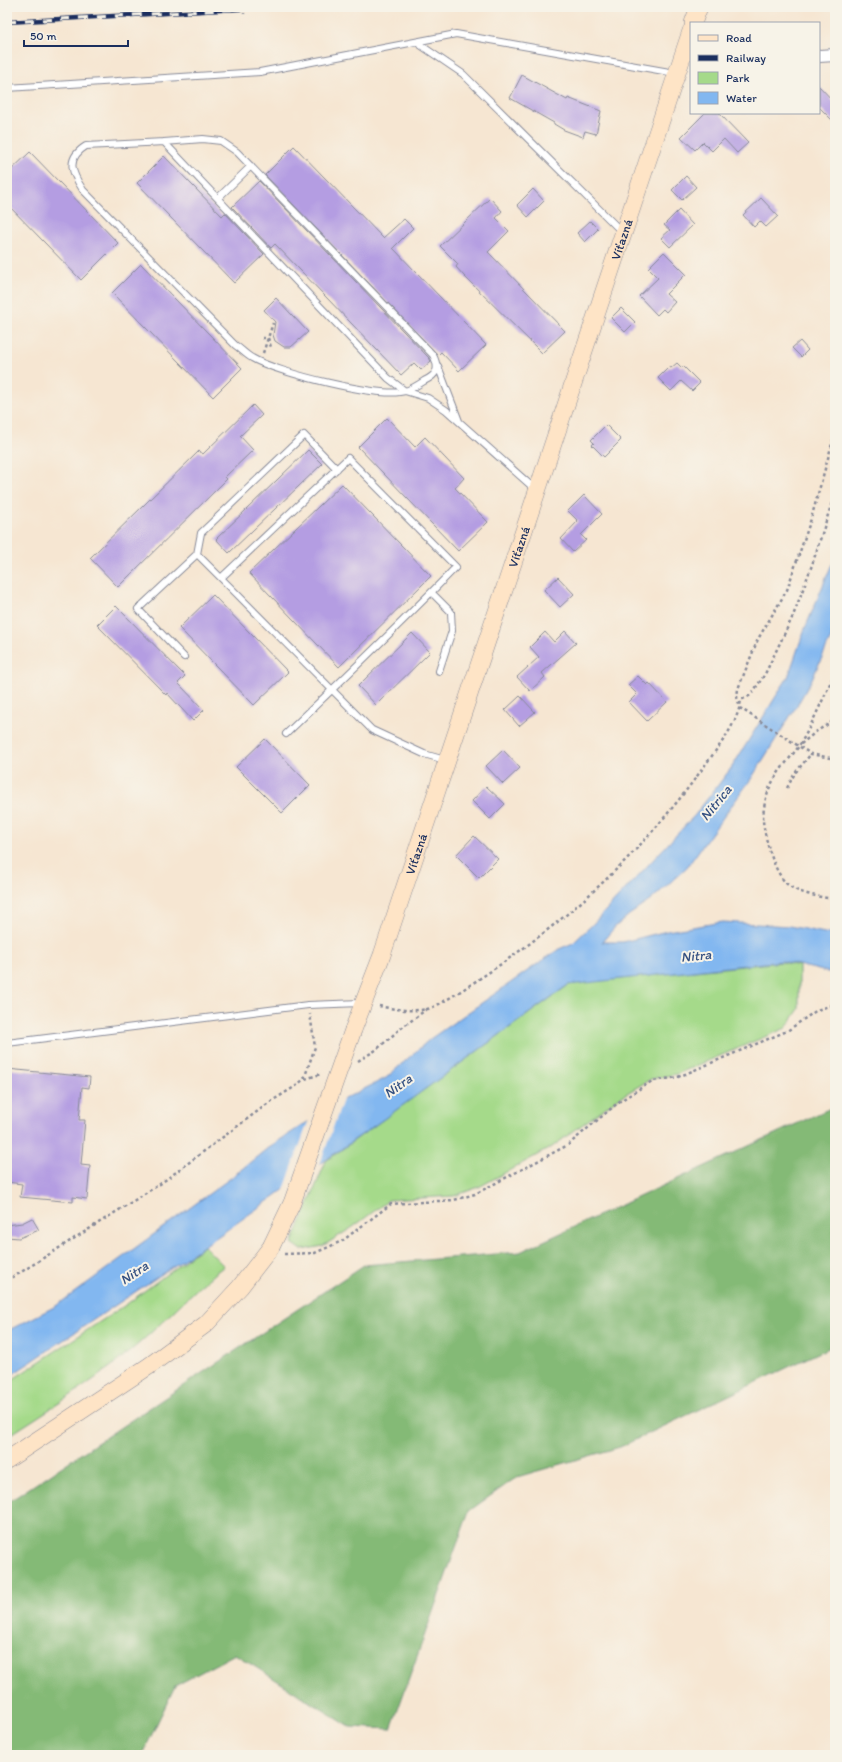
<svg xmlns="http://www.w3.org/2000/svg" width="842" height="1762" font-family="Itim,sans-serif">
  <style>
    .green { fill: #a5da8a; stroke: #608474 }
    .forest { fill: #84ba76; stroke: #50746a }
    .water { fill: #82b7f0; stroke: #4e73a7 }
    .pier { fill: #f6e6d2 }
    .building { fill: #b49de2 }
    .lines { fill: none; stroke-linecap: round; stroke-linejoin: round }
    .service-casing { stroke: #888a98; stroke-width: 8 }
    .minor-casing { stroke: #888a98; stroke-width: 14 }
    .secondary-casing { stroke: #888a98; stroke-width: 18 }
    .path { stroke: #888a98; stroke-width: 2.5; stroke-dasharray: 3 3; stroke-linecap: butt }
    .service { stroke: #fff; stroke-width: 6 }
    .minor { stroke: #fff; stroke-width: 12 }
    .secondary { stroke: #fee4c6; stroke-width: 17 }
    .rail-casing { stroke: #1b2f5e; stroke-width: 4.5 }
    .rail { stroke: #f7f3e8; stroke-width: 3; stroke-dasharray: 9; stroke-linecap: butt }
    .secondary-bridge-casing { stroke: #888a98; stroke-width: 18; stroke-linecap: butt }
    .secondary-bridge { stroke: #fee4c6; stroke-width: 17 }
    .labels { text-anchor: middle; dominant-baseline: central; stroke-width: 4; stroke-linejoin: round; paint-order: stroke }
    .street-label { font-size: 13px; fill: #1b2f5e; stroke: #f7f3e8 }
    .water-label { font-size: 14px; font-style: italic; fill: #355182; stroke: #f7f3e8 }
  </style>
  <rect width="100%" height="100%" fill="#f7f3e8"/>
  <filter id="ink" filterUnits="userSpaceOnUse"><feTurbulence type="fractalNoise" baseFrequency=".025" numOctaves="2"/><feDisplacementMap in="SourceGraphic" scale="8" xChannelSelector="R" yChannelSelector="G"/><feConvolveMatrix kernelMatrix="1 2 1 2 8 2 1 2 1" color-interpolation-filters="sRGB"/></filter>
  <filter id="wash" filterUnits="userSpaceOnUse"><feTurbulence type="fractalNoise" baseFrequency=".012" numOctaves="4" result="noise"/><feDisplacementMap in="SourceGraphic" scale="16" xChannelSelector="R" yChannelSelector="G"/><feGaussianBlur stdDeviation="0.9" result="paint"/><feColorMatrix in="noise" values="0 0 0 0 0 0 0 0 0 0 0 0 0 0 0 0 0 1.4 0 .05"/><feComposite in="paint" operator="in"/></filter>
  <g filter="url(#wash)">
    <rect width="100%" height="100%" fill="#f6e6d2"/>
    <path class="green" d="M 782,962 L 799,966 L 799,1009 L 786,1028 L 677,1074 L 651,1079 L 617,1099 L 552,1147 L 479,1187 L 454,1196 L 389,1200 L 353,1227 L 323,1246 L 302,1250 L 292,1243 L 326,1161 L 570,984 Z
      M 204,1246 L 224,1266 C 190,1292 162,1325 129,1352 C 91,1384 48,1410 7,1437 L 7,1383 L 127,1304 Z"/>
    <path class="forest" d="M 835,1106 L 835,1345 L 620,1447 L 517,1477 L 469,1511 L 391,1729 L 350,1727 L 235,1654 L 175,1686 L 142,1755 L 7,1755 L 7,1503 L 364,1265 L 520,1252 Z"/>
    <path class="water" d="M 835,560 L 835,624 L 831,638 L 811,681 L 799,702 L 751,779 L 687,867 L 651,900 L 629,915 L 615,927 L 602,942 L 623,942 L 667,931 L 723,922 L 789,926 L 835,935 L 835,974 L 782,961 L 568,985 L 388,1116 L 217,1237 L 7,1378 L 7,1331 L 56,1306 L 232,1177 L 269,1147 L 340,1101 L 386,1078 L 430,1039 L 559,949 L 573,943 L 592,925 L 695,815 L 732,767 L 788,677 L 804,631 L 831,566 Z"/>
    <path class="pier" d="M 344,1097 L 319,1167 L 283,1193 L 309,1119 Z"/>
    <g id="blocks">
      <path class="building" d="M 522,75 L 567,100 L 568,98 L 601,111 L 596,134 L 585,131 L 583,137 L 564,130 L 554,124 L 554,123 L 510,98 Z
        M 819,86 L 835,103 L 835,123 L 819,107 Z
        M 705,113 L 719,113 L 748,143 L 737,153 L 724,139 L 712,151 L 703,142 L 695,150 L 681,137 Z
        M 294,146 L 383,238 L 404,219 L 413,228 L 393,248 L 486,345 L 459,371 L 441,352 L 438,355 L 265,175 Z
        M 30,152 L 118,243 L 81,280 L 7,204 L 7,174 Z
        M 164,156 L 222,216 L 225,213 L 264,254 L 234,283 L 137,183 Z
        M 686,176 L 696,187 L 682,200 L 672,190 Z
        M 259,181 L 429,358 L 431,361 L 421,370 L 414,363 L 401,375 L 275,244 L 271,248 L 232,207 Z
        M 533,189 L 544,201 L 528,217 L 517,205 Z
        M 490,198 L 502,211 L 496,218 L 509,231 L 488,252 L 565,331 L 542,353 L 464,276 L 456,267 L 458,264 L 440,246 Z
        M 761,198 L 778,216 L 766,227 L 760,221 L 754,227 L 743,215 Z
        M 679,210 L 693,225 L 670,247 L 661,238 L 670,230 L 664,225 Z
        M 590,221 L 598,229 L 585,242 L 577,233 Z
        M 664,252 L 686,274 L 666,294 L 675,302 L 666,312 L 663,309 L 657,315 L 639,296 L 658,278 L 648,268 Z
        M 141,264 L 242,368 L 213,397 L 112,293 Z
        M 276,298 L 308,332 L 291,347 L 284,347 L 275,341 L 273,335 L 275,322 L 264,310 Z
        M 621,308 L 635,322 L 625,332 L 611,318 Z
        M 800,341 L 808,350 L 801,357 L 792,348 Z
        M 677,363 L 682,368 L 683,366 L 700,383 L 692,391 L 681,381 L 671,391 L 658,378 L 669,367 L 671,368 Z
        M 253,405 L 262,415 L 240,436 L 253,450 L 225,477 L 227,479 L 118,587 L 90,558 L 199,451 L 203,454 Z
        M 387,418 L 415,447 L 425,437 L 464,478 L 455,488 L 488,522 L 458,551 L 358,447 Z
        M 606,425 L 621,440 L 604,457 L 592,445 L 594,443 L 591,440 Z
        M 308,450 L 322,464 L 229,553 L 216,539 Z
        M 342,484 L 431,576 L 339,667 L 249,573 Z
        M 584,495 L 602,514 L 581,535 L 586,540 L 573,552 L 561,539 L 578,521 L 568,511 Z
        M 558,577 L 574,594 L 560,607 L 544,590 Z
        M 213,595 L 288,672 L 254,705 L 179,628 Z
        M 116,606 L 185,676 L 178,683 L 204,710 L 193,721 L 167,693 L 166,695 L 97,625 Z
        M 565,631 L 576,643 L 542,673 L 545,677 L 530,691 L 517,677 L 539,657 L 530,647 L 545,632 L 554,642 Z
        M 412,633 L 430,652 L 376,705 L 358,686 Z
        M 638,676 L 647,685 L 649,683 L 667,702 L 647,721 L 629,702 L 637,694 L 628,685 Z
        M 520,696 L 535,712 L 519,726 L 505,710 Z
        M 265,739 L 310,785 L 282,813 L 236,767 Z
        M 503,750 L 520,768 L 503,784 L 486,766 Z
        M 486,786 L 505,804 L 490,819 L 472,801 Z
        M 474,836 L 498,859 L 479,878 L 456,855 Z
        M 7,1069 L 90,1077 L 89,1088 L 82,1087 L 79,1120 L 85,1120 L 81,1165 L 90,1166 L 87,1199 L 73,1197 L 73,1202 L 20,1197 L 22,1184 L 7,1182 Z
        M 32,1218 L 39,1230 L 19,1238 L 7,1237 L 7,1225 L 22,1223 Z"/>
    </g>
  </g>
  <g filter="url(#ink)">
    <use href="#blocks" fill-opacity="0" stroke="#888a98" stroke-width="1"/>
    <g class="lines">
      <defs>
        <path id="service" d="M 416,42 L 463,74 L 622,232
          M 7,88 L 260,72 L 456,34 L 675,73
          M 164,142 L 203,139 L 221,141 L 237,152 L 433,355 C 440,369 437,375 424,381 C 418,385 412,389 405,391 C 381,399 275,372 252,358 C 246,355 241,349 235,345 L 83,190 C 72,173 65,159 86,146 L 164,142 L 388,378 L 405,391 L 428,398 L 446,410 L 536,490
          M 218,198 L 251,166
          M 438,366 L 459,421
          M 197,554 L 221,578
          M 432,593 L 451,612 L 452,631 L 439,671
          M 184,657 L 138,609 L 197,554 L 201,533 L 304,435 L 337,469
          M 286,734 C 343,679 401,624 456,567 L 348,458 L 221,578 L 372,730 L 424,754 L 445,760
          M 7,1043 L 308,1005 L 361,1003"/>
        <path id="minor" d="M 819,56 L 835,55"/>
        <g id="secondary">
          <path d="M 693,23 L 699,7"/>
          <path id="s1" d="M 353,1030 L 382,955 L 691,31"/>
          <path d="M 7,1460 L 149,1366 L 206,1324 L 240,1287 L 271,1247"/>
        </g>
      </defs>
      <use href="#service" class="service-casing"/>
      <use href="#minor" class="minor-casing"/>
      <use href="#secondary" class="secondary-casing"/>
      <path class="path" d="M 244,7 L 244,14
        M 262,338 L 268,338 L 271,347
        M 263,353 L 273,323
        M 835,433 L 811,519 L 787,590 L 758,639 L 738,689 L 737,697 L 740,708 L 811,754 L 835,759
        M 835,672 C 824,697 813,723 799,746 C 789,760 776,773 769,789 C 765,799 763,811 763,821 C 765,839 775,878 791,887 C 803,895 821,897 835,899
        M 801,744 L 817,731 L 835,720
        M 787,788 L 795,773 L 811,754
        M 379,1006 C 393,1009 412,1012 427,1009 C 436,1008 470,985 479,979 C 570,919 639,856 703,768 C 717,748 737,726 741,700 L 751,695 L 765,674 L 793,616 L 812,565 L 835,493
        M 358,1061 L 376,1050 L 400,1029 L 427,1009
        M 305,1079 L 321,1074
        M 284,1254 L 315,1253 L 342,1241 L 391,1204 L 454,1200 L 475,1194 L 568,1145 L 620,1101 L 652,1081 L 678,1077 L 787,1031 L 817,1010 L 835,1004
        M 7,1281 L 160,1184 L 270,1102 L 296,1086 L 304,1079 L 315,1047 L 310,1014"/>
      <use href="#service" class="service"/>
      <use href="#minor" class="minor"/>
      <use href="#secondary" class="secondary"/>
      <defs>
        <path id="rail" d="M 7,22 L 275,7"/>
      </defs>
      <use href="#rail" class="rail-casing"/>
      <use href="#rail" class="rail"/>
      <defs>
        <path id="secondary-bridge" d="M 271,1247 L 292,1203 L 353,1030"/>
      </defs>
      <use href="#secondary-bridge" class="secondary-bridge-casing"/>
      <use href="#secondary-bridge" class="secondary-bridge"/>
    </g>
  </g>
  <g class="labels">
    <g class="street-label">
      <text stroke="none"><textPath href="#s1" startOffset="835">Víťazná</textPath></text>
      <text stroke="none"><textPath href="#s1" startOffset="511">Víťazná</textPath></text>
      <text stroke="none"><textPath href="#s1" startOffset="187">Víťazná</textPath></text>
    </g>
    <g class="water-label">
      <text transform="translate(716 803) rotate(-51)">Nitrica</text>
      <text transform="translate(696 956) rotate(-6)">Nitra</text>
      <text transform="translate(398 1086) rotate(-36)">Nitra</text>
      <text transform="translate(134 1273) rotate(-34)">Nitra</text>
    </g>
  </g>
  <rect width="842" height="1762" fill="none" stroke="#f7f3e8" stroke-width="24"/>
  <rect x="690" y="22" width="130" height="92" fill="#f7f3e8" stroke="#9fa5b1"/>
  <rect x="698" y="35" width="20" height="6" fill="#fee4c6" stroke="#9fa5b1"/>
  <text x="726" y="42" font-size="12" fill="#1b2f5e">Road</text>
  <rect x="698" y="55" width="20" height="6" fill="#1b2f5e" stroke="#9fa5b1"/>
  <text x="726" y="62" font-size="12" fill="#1b2f5e">Railway</text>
  <rect x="698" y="72" width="20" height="12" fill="#a5da8a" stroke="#9fa5b1"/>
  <text x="726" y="82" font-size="12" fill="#1b2f5e">Park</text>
  <rect x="698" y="92" width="20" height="12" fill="#82b7f0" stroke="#9fa5b1"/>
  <text x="726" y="102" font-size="12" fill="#1b2f5e">Water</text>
  <path d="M24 40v6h104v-6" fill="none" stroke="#1b2f5e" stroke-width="2"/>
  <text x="30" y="40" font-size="12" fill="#1b2f5e" stroke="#f7f3e8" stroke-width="3" paint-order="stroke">50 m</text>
</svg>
